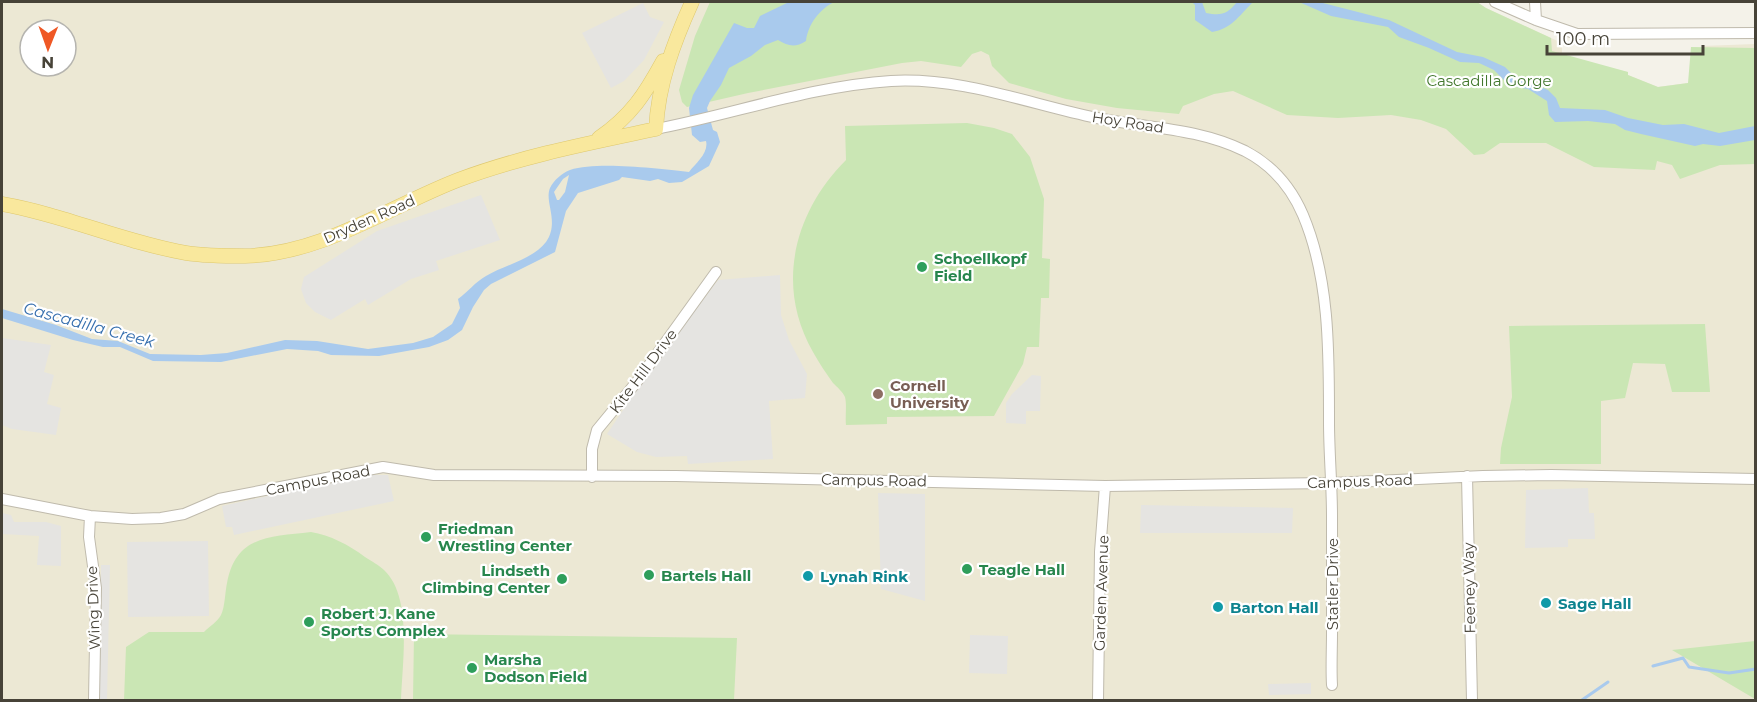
<svg xmlns="http://www.w3.org/2000/svg" width="1757" height="702" font-family="Montserrat,sans-serif">
  <style>
    .education { fill: #ece8d4; fill-rule: evenodd }
    .green { fill: #cae6b4 }
    .parking { fill: #e5e4e1 }
    .water { fill: #a9caed; fill-rule: evenodd }
    .lines { fill: none; stroke-linecap: round; stroke-linejoin: round }
    .stream { stroke: #a9caed; stroke-width: 3 }
    .minor-casing { stroke: #bfbaac; stroke-width: 12 }
    .major-casing { stroke: #dec86d; stroke-width: 15 }
    .minor { stroke: #fff; stroke-width: 10 }
    .major { stroke: #f9e89d; stroke-width: 14 }
    .leisure-dot { fill: #2e9e5b; stroke: #fff; stroke-width: 2 }
    .education-dot { fill: #8d6e63; stroke: #fff; stroke-width: 2 }
    .culture-dot { fill: #0f9aa8; stroke: #fff; stroke-width: 2 }
    .labels { text-anchor: middle; dominant-baseline: central; stroke-width: 4.5; stroke-linejoin: round; paint-order: stroke }
    .park-label { font-size: 15px; fill: #42772d; stroke: #fff }
    .street-label { font-size: 15px; fill: #474338; stroke: #fff }
    .leisure-label { font-size: 15px; font-weight: bold; fill: #27864d; stroke: #fff; text-anchor: start }
    .education-label { font-size: 15px; font-weight: bold; fill: #785e54; stroke: #fff; text-anchor: start }
    .culture-label { font-size: 15px; font-weight: bold; fill: #0d838f; stroke: #fff; text-anchor: start }
    .water-label { font-size: 16px; font-style: italic; fill: #366fae; stroke: #fff }
  </style>
  <rect width="100%" height="100%" fill="#f4f2e9"/>
  <path class="education" d="M 2,2 L 1477,2 L 1486,8 L 1562,43 L 1562,57 L 1628,72 L 1628,75 L 1658,87 L 1703,81 L 1702,46 L 1755,44 L 1755,700 L 2,700 ZM 30,30 L 66,30 L 66,66 L 30,66 Z"/>
  <path class="green" d="M 710,2 L 1477,2 L 1486,8 L 1551,38 L 1552,51 L 1628,72 L 1628,75 L 1658,87 L 1688,83 L 1691,47 L 1755,48 L 1755,164 L 1720,165 L 1680,179 L 1672,165 L 1657,161 L 1655,170 L 1594,167 L 1546,143 L 1500,143 L 1484,154 L 1474,155 L 1446,129 L 1421,120 L 1391,115 L 1338,118 L 1287,115 L 1233,91 L 1214,94 L 1183,106 L 1179,114 L 1117,108 L 1066,99 L 1009,83 L 992,66 L 989,55 L 981,51 L 972,54 L 961,67 L 921,61 L 902,63 L 748,93 L 687,107 L 682,102 L 679,90 L 695,36 Z
    M 967,123 L 994,128 L 1012,134 L 1030,157 L 1044,199 L 1042,258 L 1050,259 L 1049,298 L 1041,298 L 1039,347 L 1027,347 L 1023,364 L 994,416 L 887,417 L 887,424 L 846,425 C 845,417 847,405 845,397 C 843,392 837,387 833,383 C 826,373 819,363 813,352 C 775,286 794,212 846,160 L 845,126 Z
    M 1705,324 L 1710,392 L 1672,392 L 1665,364 L 1633,363 L 1625,398 L 1601,401 L 1601,464 L 1500,464 L 1501,448 L 1512,397 L 1509,326 Z
    M 311,532 C 330,535 349,545 365,557 C 371,561 379,565 384,570 C 413,597 402,664 401,700 L 124,700 L 126,647 L 149,632 L 204,632 C 209,627 218,621 221,615 C 225,607 225,592 227,583 C 236,535 270,537 311,532 Z
    M 414,634 L 737,638 L 734,700 L 413,700 Z
    M 1755,641 L 1755,699 L 1672,650 Z"/>
  <path class="parking" d="M 643,3 L 650,17 L 664,22 L 644,60 L 624,81 L 611,88 L 582,33 Z
    M 481,195 L 500,240 L 436,261 L 439,270 L 411,279 L 368,305 L 365,299 L 331,320 L 315,312 L 306,303 L 301,289 L 304,277 L 377,231 Z
    M 780,275 L 781,315 L 789,340 L 807,374 L 805,398 L 769,401 L 773,459 L 688,464 L 687,456 L 656,457 L 637,452 L 607,434 L 647,374 L 718,280 Z
    M 2,338 L 51,345 L 44,372 L 54,375 L 47,404 L 61,408 L 56,435 L 12,429 L 2,425 Z
    M 1032,375 L 1041,376 L 1040,411 L 1026,411 L 1026,424 L 1006,423 L 1006,403 L 1012,394 Z
    M 363,475 L 388,475 L 394,501 L 234,535 L 232,527 L 226,527 L 222,506 Z
    M 1588,488 L 1589,513 L 1594,513 L 1595,539 L 1568,539 L 1568,547 L 1525,548 L 1526,490 Z
    M 878,493 L 925,494 L 925,601 L 881,589 Z
    M 1141,505 L 1293,508 L 1292,533 L 1140,533 Z
    M 2,513 L 11,515 L 14,522 L 46,522 L 61,526 L 61,566 L 37,565 L 39,536 L 2,534 Z
    M 208,541 L 209,616 L 128,617 L 127,542 Z
    M 101,565 L 110,565 L 107,700 L 99,700 Z
    M 970,635 L 1008,636 L 1007,674 L 969,673 Z
    M 1311,683 L 1311,694 L 1269,695 L 1268,684 Z"/>
  <path class="water" d="M 789,2 C 804,4 818,2 834,2 C 820,9 808,24 806,41 C 795,48 788,46 778,40 L 765,45 L 751,56 L 729,68 L 721,85 L 710,101 L 707,108 L 713,130 L 717,132 L 720,142 L 709,166 L 682,182 L 669,183 L 658,179 L 650,181 L 622,177 L 619,180 L 578,193 L 566,211 L 555,252 L 491,284 L 484,290 L 473,307 L 462,330 L 448,340 L 429,347 L 379,356 L 331,355 L 318,351 L 287,349 L 221,362 L 153,361 L 120,347 L 103,347 L 73,340 L 2,318 L 2,309 L 56,325 L 92,339 L 118,341 L 150,354 L 201,355 L 227,353 L 285,340 L 317,341 L 368,349 L 413,343 L 433,337 L 452,324 L 460,308 L 458,299 C 468,292 475,282 486,276 C 505,265 533,259 546,242 C 560,222 544,202 550,188 C 554,180 562,173 570,170 C 599,161 658,169 689,172 C 696,163 709,153 706,141 L 700,142 L 692,135 L 689,108 L 693,95 L 734,23 L 747,28 L 754,28 L 760,16 ZM 569,175 L 565,192 L 559,200 L 557,200 L 554,192 L 563,179 Z
    M 1192,2 L 1202,2 L 1206,13 C 1222,16 1227,14 1237,2 L 1256,2 L 1252,3 C 1239,16 1231,29 1212,32 L 1195,20 L 1195,5 Z
    M 1299,2 L 1319,2 L 1389,20 L 1457,52 L 1483,57 L 1505,67 L 1513,75 L 1548,90 L 1556,98 L 1560,108 L 1605,110 L 1628,118 L 1663,125 L 1684,124 L 1719,133 L 1755,126 L 1755,140 L 1720,146 L 1703,144 L 1695,146 L 1641,134 L 1625,130 L 1615,124 L 1588,121 L 1555,122 L 1549,115 L 1547,101 L 1528,89 L 1517,87 L 1506,82 L 1494,70 L 1479,63 L 1460,62 L 1429,48 L 1399,37 L 1388,27 L 1331,16 Z"/>
  <g class="lines">
    <path class="stream" d="M 1653,666 L 1683,658 L 1689,667 L 1729,673 L 1756,669
      M 1582,700 L 1608,682"/>
    <defs>
      <path id="minor" d="M 1495,2 L 1536,20 L 1577,34 L 1756,33
        M 1535,2 L 1536,20
        M 656,129 C 734,114 812,86 891,81 C 962,77 1029,104 1097,118 C 1147,128 1198,128 1245,151 C 1272,165 1291,187 1303,215 C 1330,279 1329,354 1329,422 C 1329,453 1332,485 1332,516 C 1332,555 1332,594 1332,633 C 1332,650 1331,668 1332,685
        M 1467,476 L 1472,700
        M 592,477 L 592,449 L 597,430 L 639,379 L 716,272
        M 2,499 L 90,516 L 132,519 L 161,518 L 184,514 L 219,499 L 383,467 L 434,475 L 676,476 L 1105,486 L 1332,483 L 1483,476 L 1551,475 L 1756,479
        M 90,516 L 89,537 L 96,588 L 94,700
        M 1098,700 L 1100,552 L 1105,486"/>
      <path id="major" d="M 599,138 C 631,116 645,94 663,61
        M 2,204 C 65,215 123,242 186,253 C 205,256 226,256 245,256 C 323,254 388,207 458,180 C 522,156 590,143 656,129 C 658,84 674,42 692,2"/>
    </defs>
    <use href="#minor" class="minor-casing"/>
    <use href="#major" class="major-casing"/>
    <use href="#minor" class="minor"/>
    <use href="#major" class="major"/>
  </g>
  <g class="leisure-dot">
    <circle cx="922" cy="267" r="6"/>
    <circle cx="426" cy="537" r="6"/>
    <circle cx="967" cy="569" r="6"/>
    <circle cx="649" cy="575" r="6"/>
    <circle cx="562" cy="579" r="6"/>
    <circle cx="309" cy="622" r="6"/>
    <circle cx="472" cy="668" r="6"/>
  </g>
  <circle class="education-dot" cx="878" cy="394" r="6"/>
  <g class="culture-dot">
    <circle cx="808" cy="576" r="6"/>
    <circle cx="1546" cy="603" r="6"/>
    <circle cx="1218" cy="607" r="6"/>
  </g>
  <g class="labels">
    <g class="park-label">
      <text x="1489" y="80">Cascadilla Gorge</text>
    </g>
    <g class="street-label">
      <text transform="translate(1128 122) rotate(9)">Hoy Road</text>
      <text transform="translate(369 219) rotate(-24)">Dryden Road</text>
      <text transform="translate(643 371) rotate(-53)">Kite Hill Drive</text>
      <text transform="translate(318 480) rotate(-11)">Campus Road</text>
      <text transform="translate(874 480) rotate(1)">Campus Road</text>
      <text transform="translate(1360 481) rotate(-2)">Campus Road</text>
      <text transform="translate(1332 584) rotate(-90)">Statler Drive</text>
      <text transform="translate(1469 588) rotate(-91)">Feeney Way</text>
      <text transform="translate(1101 593) rotate(-88)">Garden Avenue</text>
      <text transform="translate(93 608) rotate(-92)">Wing Drive</text>
    </g>
    <g class="leisure-label">
      <text x="934" y="258">Schoellkopf<tspan x="934" dy="17">Field</tspan></text>
      <text x="438" y="528">Friedman<tspan x="438" dy="17">Wrestling Center</tspan></text>
      <text x="979" y="569">Teagle Hall</text>
      <text x="550" y="570" text-anchor="end">Lindseth<tspan x="550" dy="17">Climbing Center</tspan></text>
      <text x="661" y="575">Bartels Hall</text>
      <text x="321" y="613">Robert J. Kane<tspan x="321" dy="17">Sports Complex</tspan></text>
      <text x="484" y="659">Marsha<tspan x="484" dy="17">Dodson Field</tspan></text>
    </g>
    <g class="education-label">
      <text x="890" y="385">Cornell<tspan x="890" dy="17">University</tspan></text>
    </g>
    <g class="culture-label">
      <text x="820" y="576">Lynah Rink</text>
      <text x="1558" y="603">Sage Hall</text>
      <text x="1230" y="607">Barton Hall</text>
    </g>
    <g class="water-label">
      <text transform="translate(89 325) rotate(15)">Cascadilla Creek</text>
    </g>
  </g>
  <rect width="1757" height="702" fill="none" stroke="#474338" stroke-width="6"/>
  <g transform="translate(48 48) rotate(181)"><circle r="28" fill="#ffffff" stroke="#b5b4af" stroke-width="1.5"/>
  <path d="M0-4.5L10 22L0 15L-10 22Z" fill="#ef5825"/>
  <text y="-9" font-size="16" font-weight="bold" text-anchor="middle" fill="#474338">N</text>
  </g>
  <path d="M1547 45v9h156v-9" fill="none" stroke="#474338" stroke-width="3"/>
  <text x="1556" y="45" font-size="18" fill="#474338" stroke="#ffffff" stroke-width="4.5" paint-order="stroke">100 m</text>
</svg>
